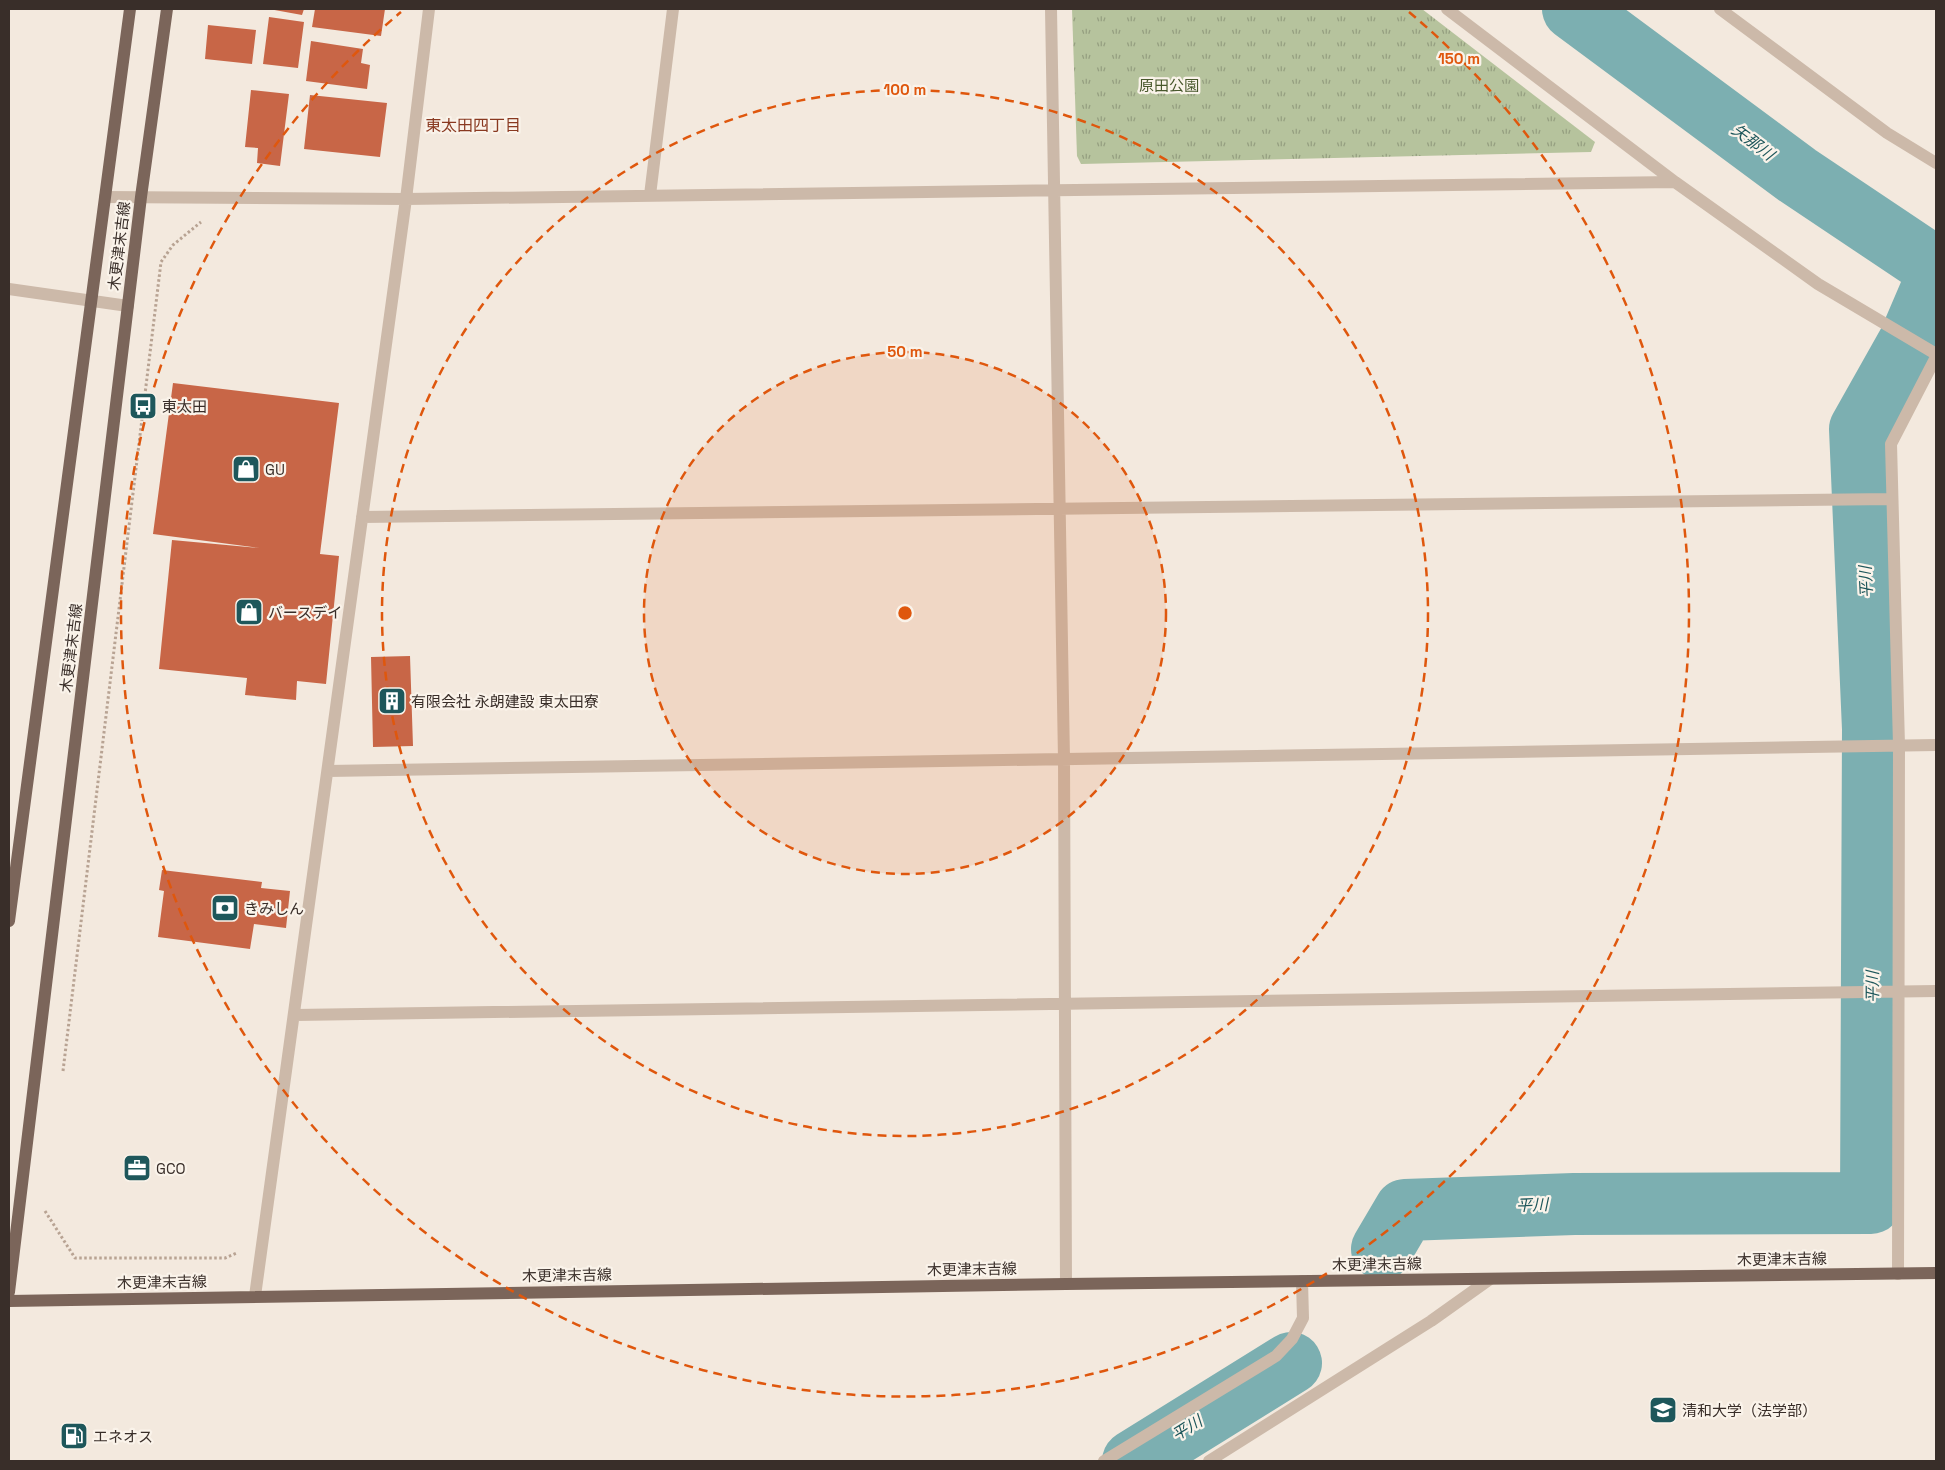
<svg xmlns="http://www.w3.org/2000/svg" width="1945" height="1470" font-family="'Space Grotesk','Noto Sans JP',sans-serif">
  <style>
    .grass { fill: url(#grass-tufts) }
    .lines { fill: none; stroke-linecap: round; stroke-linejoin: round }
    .river { stroke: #7cafb1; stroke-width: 62 }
    .building { fill: #c86647 }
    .path { stroke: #b8a393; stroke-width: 3; stroke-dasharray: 2.5 2.5; stroke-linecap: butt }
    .minor { stroke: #ccb9a9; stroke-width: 12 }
    .major { stroke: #7b655a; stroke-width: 12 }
    .ring { fill: none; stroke: #df570d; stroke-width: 2.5; stroke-dasharray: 9 6 }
    .labels { text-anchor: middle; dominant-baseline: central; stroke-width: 4.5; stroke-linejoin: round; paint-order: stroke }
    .park-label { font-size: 15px; fill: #48582c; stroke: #faf3ea }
    .street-label { font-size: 15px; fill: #392e29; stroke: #faf3ea }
    .poi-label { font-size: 15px; fill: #392e29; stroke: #faf3ea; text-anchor: start }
    .neighbourhood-label { font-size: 16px; fill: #893920; stroke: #faf3ea }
    .water-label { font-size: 16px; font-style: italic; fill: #1e575b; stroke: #faf3ea }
    .centre { fill: #df570d; stroke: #faf3ea; stroke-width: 2.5 }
    .ring-label { font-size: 15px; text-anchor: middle; font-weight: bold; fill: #df570d; stroke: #faf3ea; stroke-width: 4.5; stroke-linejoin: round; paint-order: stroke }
  </style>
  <defs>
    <pattern id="grass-tufts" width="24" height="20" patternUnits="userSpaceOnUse" patternTransform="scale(1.25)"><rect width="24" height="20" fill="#b6c39d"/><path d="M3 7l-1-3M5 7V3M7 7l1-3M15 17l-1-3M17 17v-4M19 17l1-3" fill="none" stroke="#959f80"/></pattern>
  </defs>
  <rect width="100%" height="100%" fill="#f3e9de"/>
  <path class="grass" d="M 1072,9 L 1422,9 L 1595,142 L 1591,152 L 1081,164 L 1077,156 Z"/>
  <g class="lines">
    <path class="river" d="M 1573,9 L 1797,175 L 1936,268
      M 1382,1249 L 1405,1210 L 1574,1204 L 1871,1203 L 1873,729 L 1860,429 L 1909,342 L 1936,279
      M 1133,1461 L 1291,1363"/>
  </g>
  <path class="building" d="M 269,9 L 304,9 L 302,15 Z
    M 315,9 L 385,9 L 381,36 L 312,27 Z
    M 269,17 L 304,22 L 298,68 L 263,64 Z
    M 208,25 L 256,30 L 252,64 L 205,59 Z
    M 311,41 L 363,49 L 361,63 L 370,65 L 367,89 L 306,81 Z
    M 251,90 L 289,94 L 280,166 L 257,163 L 258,148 L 245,147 Z
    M 310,95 L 387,103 L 380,157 L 304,149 Z
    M 173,383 L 339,403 L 320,554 L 339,556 L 326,684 L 297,681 L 296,700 L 245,695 L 247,678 L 159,669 L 172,540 L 260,548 L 153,534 Z
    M 410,656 L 413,746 L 373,747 L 371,657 Z
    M 162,870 L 262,882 L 261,888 L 290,891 L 286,928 L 254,924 L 250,949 L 158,937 L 164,891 L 159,890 Z"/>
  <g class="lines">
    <path class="path" d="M 63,1071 L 161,262 L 173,245 L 201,222
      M 45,1211 L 75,1258 L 225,1258 L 237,1253"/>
    <path class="minor" d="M 1051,9 L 1064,759 L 1066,1284
      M 1447,9 L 1675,182 L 1818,284 L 1936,354
      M 1720,9 L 1887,133 L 1936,163
      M 650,195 L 673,9
      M 105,197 L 406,199 L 1675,182
      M 9,289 L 128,306
      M 362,517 L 1892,499
      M 328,771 L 1936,745
      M 295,1015 L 1936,991
      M 1898,1274 L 1899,745 L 1891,444 L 1936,357
      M 255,1296 L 406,199 L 429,9
      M 1104,1461 L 1276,1356 L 1292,1339 L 1303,1318 L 1302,1281
      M 1209,1461 L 1431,1321 L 1490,1279"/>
    <path class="major" d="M 9,921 L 130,9
      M 9,1292 L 141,197 L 167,9
      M 9,1301 L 1066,1284 L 1936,1273"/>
  </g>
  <circle cx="905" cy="613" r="261" fill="#df570d" fill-opacity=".12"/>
  <g class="ring">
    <circle cx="905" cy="613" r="261"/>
    <circle cx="905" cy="613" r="523"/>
    <path d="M1409 12A784 784 0 1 1 401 12"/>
  </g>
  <defs>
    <symbol id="bus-square" viewBox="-11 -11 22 22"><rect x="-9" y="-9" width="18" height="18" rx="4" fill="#1e575b" stroke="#faf3ea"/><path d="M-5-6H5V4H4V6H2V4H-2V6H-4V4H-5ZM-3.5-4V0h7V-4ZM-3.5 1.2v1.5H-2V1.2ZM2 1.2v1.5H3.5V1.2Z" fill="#fff"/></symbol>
    <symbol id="shop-square" viewBox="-11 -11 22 22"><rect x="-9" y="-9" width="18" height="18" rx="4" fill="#1e575b" stroke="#faf3ea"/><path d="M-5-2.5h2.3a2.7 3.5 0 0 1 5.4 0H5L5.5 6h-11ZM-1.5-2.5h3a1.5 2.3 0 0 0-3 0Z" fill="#fff"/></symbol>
    <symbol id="building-square" viewBox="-11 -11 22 22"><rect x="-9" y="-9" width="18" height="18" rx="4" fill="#1e575b" stroke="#faf3ea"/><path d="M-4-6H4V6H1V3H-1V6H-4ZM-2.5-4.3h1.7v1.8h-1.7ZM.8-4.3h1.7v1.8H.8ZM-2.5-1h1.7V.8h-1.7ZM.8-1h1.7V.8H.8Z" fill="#fff"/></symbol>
    <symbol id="bank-square" viewBox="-11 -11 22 22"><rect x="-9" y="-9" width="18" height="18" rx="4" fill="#1e575b" stroke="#faf3ea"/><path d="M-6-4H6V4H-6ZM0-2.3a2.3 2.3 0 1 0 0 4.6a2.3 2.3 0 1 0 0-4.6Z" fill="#fff"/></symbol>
    <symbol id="office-square" viewBox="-11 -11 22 22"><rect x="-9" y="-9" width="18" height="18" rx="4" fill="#1e575b" stroke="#faf3ea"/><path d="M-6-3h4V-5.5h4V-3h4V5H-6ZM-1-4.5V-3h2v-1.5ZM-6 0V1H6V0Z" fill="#fff"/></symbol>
    <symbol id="university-square" viewBox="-11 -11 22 22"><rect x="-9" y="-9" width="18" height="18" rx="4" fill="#1e575b" stroke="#faf3ea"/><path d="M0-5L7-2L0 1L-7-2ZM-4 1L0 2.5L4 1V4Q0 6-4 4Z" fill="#fff"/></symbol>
    <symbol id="fuel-square" viewBox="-11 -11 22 22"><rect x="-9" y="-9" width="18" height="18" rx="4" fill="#1e575b" stroke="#faf3ea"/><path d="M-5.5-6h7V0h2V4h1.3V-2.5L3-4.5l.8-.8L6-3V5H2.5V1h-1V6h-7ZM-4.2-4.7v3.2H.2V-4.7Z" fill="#fff"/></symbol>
  </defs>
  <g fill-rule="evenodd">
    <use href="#bus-square" x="127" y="390" width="32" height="32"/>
    <use href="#shop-square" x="230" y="453" width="32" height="32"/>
    <use href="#shop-square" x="233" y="596" width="32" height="32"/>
    <use href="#building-square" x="376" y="685" width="32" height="32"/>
    <use href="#bank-square" x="209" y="892" width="32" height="32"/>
    <use href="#office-square" x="121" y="1152" width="32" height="32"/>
    <use href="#university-square" x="1647" y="1394" width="32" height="32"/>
    <use href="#fuel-square" x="58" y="1420" width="32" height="32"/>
  </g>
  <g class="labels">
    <g class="park-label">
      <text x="1169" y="85">原田公園</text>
    </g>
    <g class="street-label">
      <text transform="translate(119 246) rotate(-83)">木更津末吉線</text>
      <text transform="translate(71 648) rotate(-83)">木更津末吉線</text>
      <text transform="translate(1782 1259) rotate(-1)">木更津末吉線</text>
      <text transform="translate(1377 1264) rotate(-1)">木更津末吉線</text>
      <text transform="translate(972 1269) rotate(-1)">木更津末吉線</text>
      <text transform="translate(567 1275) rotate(-1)">木更津末吉線</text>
      <text transform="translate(162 1282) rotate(-1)">木更津末吉線</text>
    </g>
    <g class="poi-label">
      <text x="162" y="406">東太田</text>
      <text x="265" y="469">GU</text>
      <text x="268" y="612">バースデイ</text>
      <text x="411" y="701">有限会社 永朗建設 東太田寮</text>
      <text x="244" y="908">きみしん</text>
      <text x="156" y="1168">GCO</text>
      <text x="1682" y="1410">清和大学（法学部）</text>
      <text x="93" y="1436">エネオス</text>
    </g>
    <g class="neighbourhood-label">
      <text x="473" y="125">東太田四丁目</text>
    </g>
    <g class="water-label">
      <text transform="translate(1753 142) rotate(37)">矢那川</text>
      <text transform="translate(1866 582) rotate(-93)">平川</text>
      <text transform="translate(1872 987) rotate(-90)">平川</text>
      <text transform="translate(1532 1205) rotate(-2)">平川</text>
      <text transform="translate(1187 1428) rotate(-32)">平川</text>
    </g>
  </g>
  <circle cx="905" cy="613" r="8" class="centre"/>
  <g class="ring-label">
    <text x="1459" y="64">150 m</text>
    <text x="905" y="95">100 m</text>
    <text x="905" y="357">50 m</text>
  </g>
  <rect width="1945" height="1470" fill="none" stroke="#392e29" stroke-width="20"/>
</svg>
